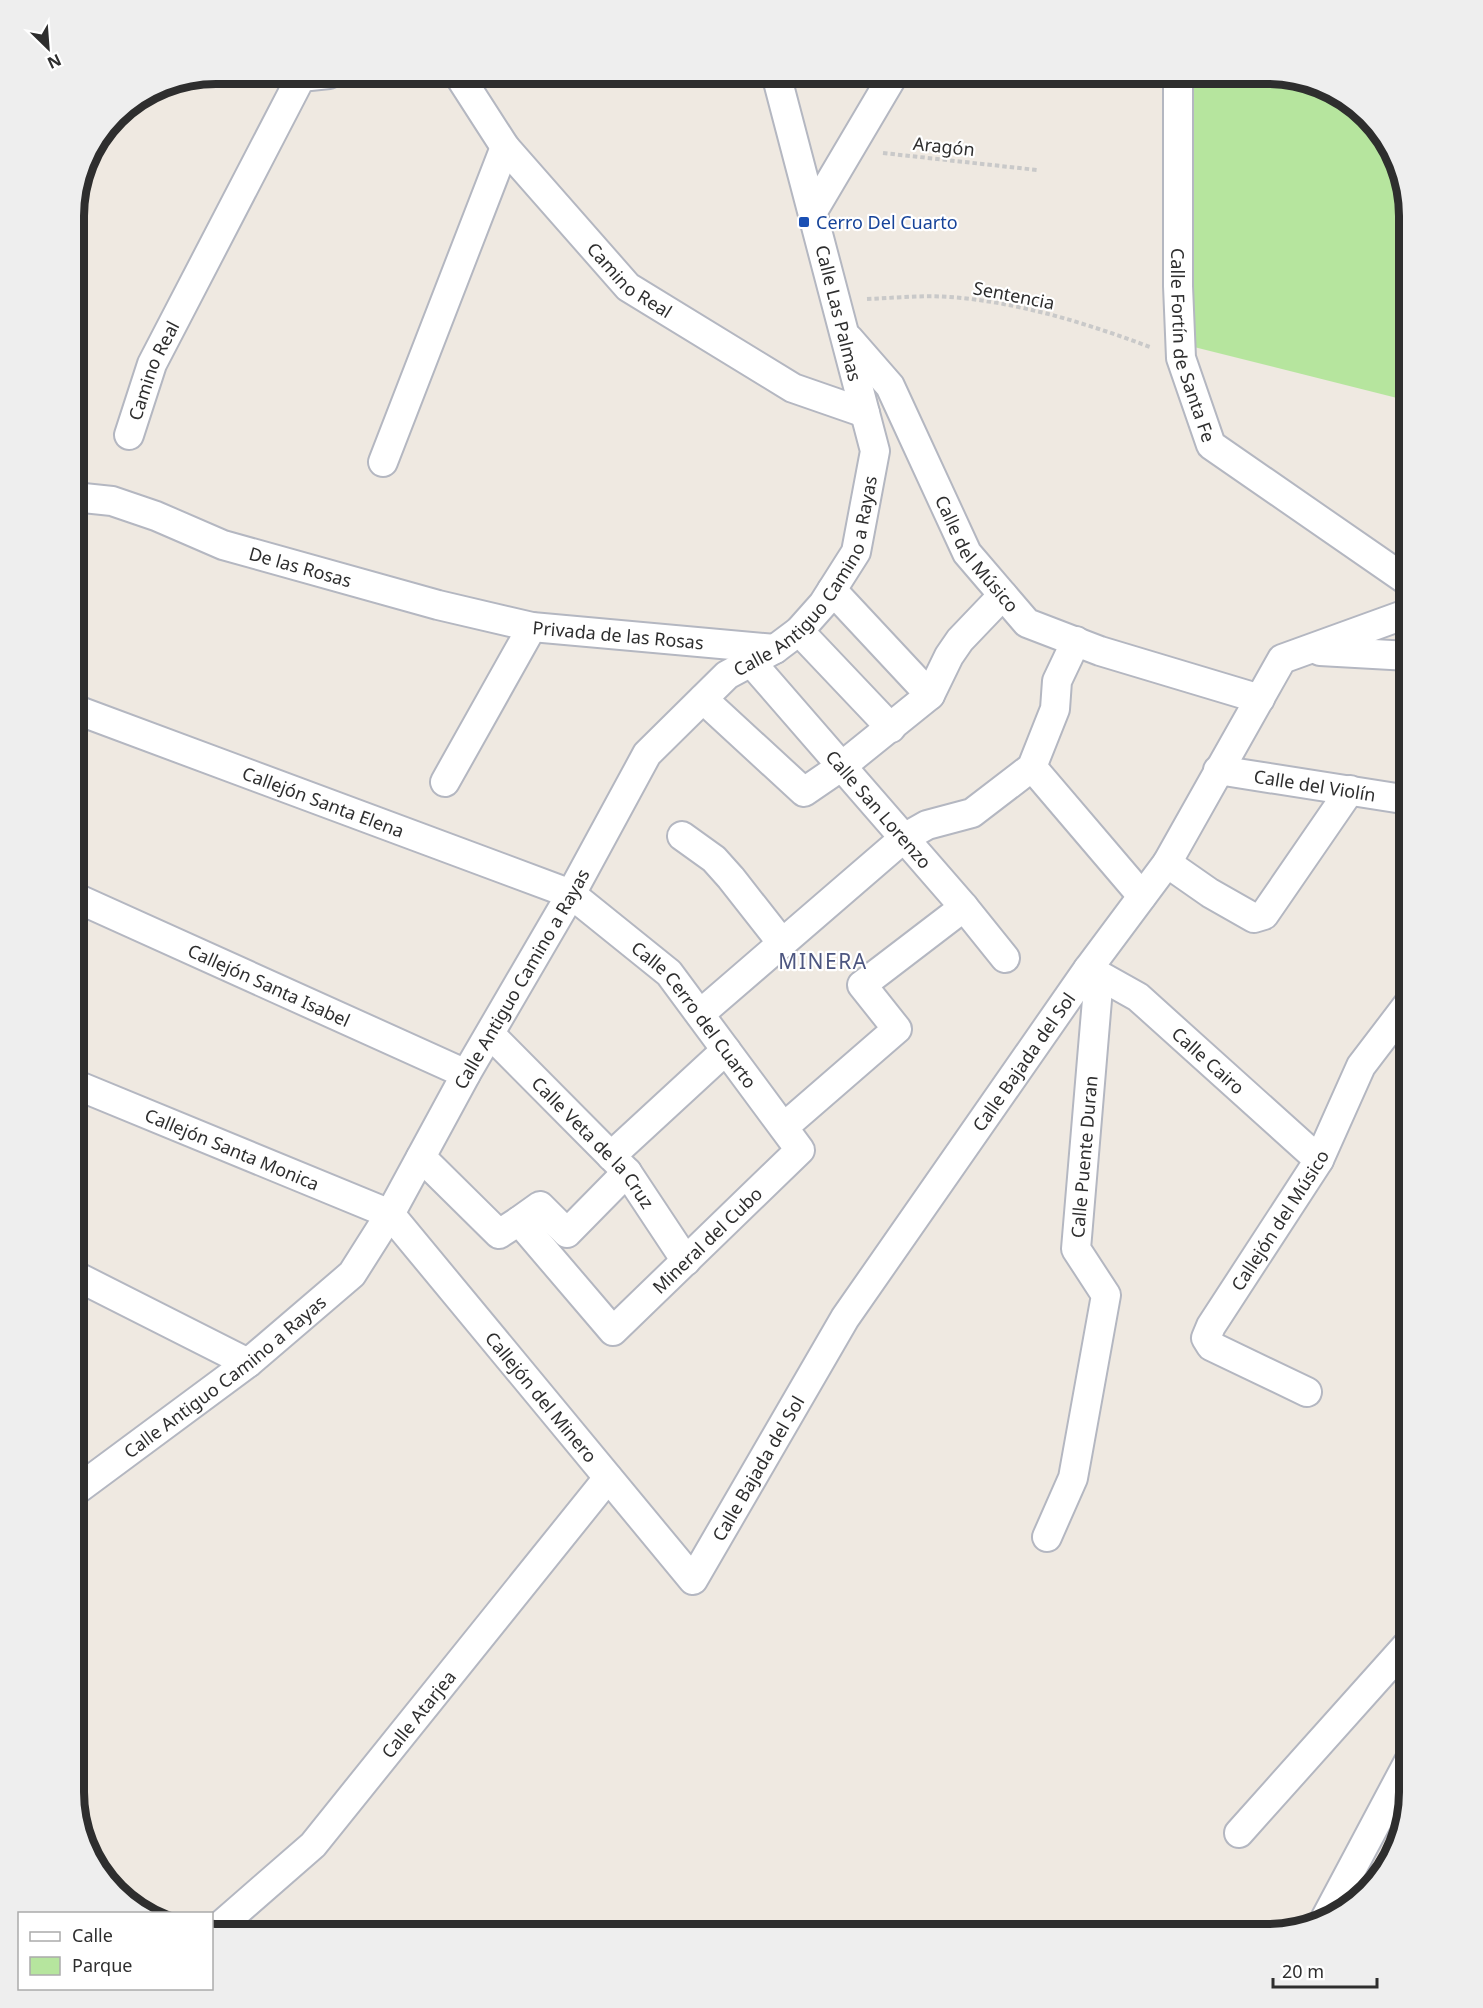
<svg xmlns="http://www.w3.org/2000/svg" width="1483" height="2008" font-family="'Noto Sans',sans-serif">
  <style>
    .green { fill: #b6e59e }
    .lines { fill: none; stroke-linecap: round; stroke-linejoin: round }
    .street-casing { stroke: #b4b7c1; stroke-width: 32 }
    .path { stroke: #c9c9c9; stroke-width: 4; stroke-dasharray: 4.5 3; stroke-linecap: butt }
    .street { stroke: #fff; stroke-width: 28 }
    .transit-dot { fill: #1a4fb4; stroke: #fff; stroke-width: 2 }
    .labels { text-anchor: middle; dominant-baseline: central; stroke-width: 4.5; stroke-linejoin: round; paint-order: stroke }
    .street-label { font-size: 18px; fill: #2e2e2e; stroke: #fff }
    .transit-label { font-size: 18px; fill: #164399; stroke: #fff; text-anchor: start }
    .quarter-label { font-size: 21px; letter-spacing: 1.5px; fill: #4d5680; stroke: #fff }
    .rim { fill: none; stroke: #2e2e2e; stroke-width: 8 }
  </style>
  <rect width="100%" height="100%" fill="#efe9e1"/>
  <path class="green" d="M 1188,74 L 1276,74 L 1339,93 L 1390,144 L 1409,216 L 1409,401 L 1194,347 L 1189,289 Z"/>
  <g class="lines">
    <defs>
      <g id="street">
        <path id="s1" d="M 458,74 L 505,147 L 628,287 L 793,388 L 865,413"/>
        <path id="s2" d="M 1178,74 L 1178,286 L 1181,358 L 1211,445 L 1409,582"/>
        <path d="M 813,211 L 894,74"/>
        <path id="s3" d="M 849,339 L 890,386 L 967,553 L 1027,623 L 1100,651 L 1260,699"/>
        <path id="s4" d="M 129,435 L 152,364 L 301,77 L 329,74"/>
        <path d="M 383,462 L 505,147"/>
        <path id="s5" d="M 74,497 L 112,501 L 156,516 L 223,545 L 438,605 L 532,627 L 775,649"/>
        <path d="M 832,590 L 930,695"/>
        <path d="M 799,631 L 891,728"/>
        <path d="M 1320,651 L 1409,656"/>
        <path id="s6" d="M 751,662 L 964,907 L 1005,958"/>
        <path d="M 703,699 L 804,792 L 842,766 L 930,695 L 949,656 L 960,640 L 1003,595"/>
        <path id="s7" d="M 74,709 L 571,894 L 669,973 L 800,1150 L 613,1331 L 519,1221 L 499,1234 L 421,1157"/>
        <path d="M 1032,767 L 1142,896"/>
        <path id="s8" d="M 1218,770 L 1409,800"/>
        <path d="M 445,782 L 532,627"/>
        <path d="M 682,836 L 714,859 L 731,878 L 782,943"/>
        <path d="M 1167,863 L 1210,893 L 1254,918 L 1264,915 L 1350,790"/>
        <path id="s9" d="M 74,897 L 466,1074"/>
        <path id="s10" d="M 1088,969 L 1138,997 L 1319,1160"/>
        <path d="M 700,1014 L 904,838 L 927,825 L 972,813 L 1032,767 L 1055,709 L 1057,681 L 1076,641"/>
        <path id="s11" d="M 490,1034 L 627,1172 L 686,1261"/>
        <path id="s12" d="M 74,1084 L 390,1214 L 693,1580 L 845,1318 L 1088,969 L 1167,863 L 1282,659 L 1409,613"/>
        <path d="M 784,1127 L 897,1029 L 862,985 L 964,907"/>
        <path d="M 611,1156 L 726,1050"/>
        <path d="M 519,1221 L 540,1206 L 567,1233 L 627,1172"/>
        <path d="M 74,1275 L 248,1363"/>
        <path id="s13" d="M 1307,1392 L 1211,1346 L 1206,1338 L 1211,1326 L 1319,1160 L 1361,1066 L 1409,1003"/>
        <path id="s14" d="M 74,1492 L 248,1363 L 352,1274 L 390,1214 L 466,1074 L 571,894 L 647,754 L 727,675 L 775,649 L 799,631 L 823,604 L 856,552 L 875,451 L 776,74"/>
        <path id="s15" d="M 1047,1537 L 1073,1478 L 1106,1295 L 1076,1249 L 1099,976"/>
        <path d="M 1239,1833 L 1409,1643"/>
        <path d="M 1325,1919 L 1409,1761"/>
        <path id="s16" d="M 212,1933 L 313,1845 L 608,1478"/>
      </g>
    </defs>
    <use href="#street" class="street-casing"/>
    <path class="path" d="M 883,153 L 1037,170
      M 74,210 L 114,119
      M 867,299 C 894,298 922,295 950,297 C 1018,302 1086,323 1150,347"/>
    <use href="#street" class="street"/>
  </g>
  <rect class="transit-dot" x="798" y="216" width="12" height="12" rx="3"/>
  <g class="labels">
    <g class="street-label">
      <text transform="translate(944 146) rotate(6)">Aragón</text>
      <text stroke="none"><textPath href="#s1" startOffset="270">Camino Real</textPath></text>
      <text transform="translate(1014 295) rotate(11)">Sentencia</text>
      <text transform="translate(839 313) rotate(76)">Calle Las Palmas</text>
      <text stroke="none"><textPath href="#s2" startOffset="273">Calle Fortín de Santa Fe</textPath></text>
      <text stroke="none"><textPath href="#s4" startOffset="69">Camino Real</textPath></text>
      <text stroke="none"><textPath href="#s3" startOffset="252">Calle del Músico</textPath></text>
      <text stroke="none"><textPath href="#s5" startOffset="238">De las Rosas</textPath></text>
      <text stroke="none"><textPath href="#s14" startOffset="1198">Calle Antiguo Camino a Rayas</textPath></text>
      <text stroke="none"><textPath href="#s5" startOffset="564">Privada de las Rosas</textPath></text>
      <text stroke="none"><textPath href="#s8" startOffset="98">Calle del Violín</textPath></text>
      <text stroke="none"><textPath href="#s7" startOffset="266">Callejón Santa Elena</textPath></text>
      <text stroke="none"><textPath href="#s6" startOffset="195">Calle San Lorenzo</textPath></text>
      <text stroke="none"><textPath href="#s14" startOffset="694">Calle Antiguo Camino a Rayas</textPath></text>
      <text stroke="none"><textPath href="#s9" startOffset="214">Callejón Santa Isabel</textPath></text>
      <text stroke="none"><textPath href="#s7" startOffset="704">Calle Cerro del Cuarto</textPath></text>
      <text stroke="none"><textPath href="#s10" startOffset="152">Calle Cairo</textPath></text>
      <text stroke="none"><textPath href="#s12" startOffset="1432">Calle Bajada del Sol</textPath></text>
      <text stroke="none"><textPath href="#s11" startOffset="150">Calle Veta de la Cruz</textPath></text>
      <text stroke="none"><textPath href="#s12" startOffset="171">Callejón Santa Monica</textPath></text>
      <text stroke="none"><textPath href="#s15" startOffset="398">Calle Puente Duran</textPath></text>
      <text stroke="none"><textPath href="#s13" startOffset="255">Callejón del Músico</textPath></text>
      <text transform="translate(707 1240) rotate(-44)">Mineral del Cubo</text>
      <text stroke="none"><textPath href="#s14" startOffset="190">Calle Antiguo Camino a Rayas</textPath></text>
      <text stroke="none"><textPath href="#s12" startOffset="579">Callejón del Minero</textPath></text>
      <text stroke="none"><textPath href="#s12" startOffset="946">Calle Bajada del Sol</textPath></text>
      <text stroke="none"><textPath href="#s16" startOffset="302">Calle Atarjea</textPath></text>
    </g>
    <g class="transit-label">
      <text x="816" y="222">Cerro Del Cuarto</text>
    </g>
    <g class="quarter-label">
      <text x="823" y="961">MINERA</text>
    </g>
  </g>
  <path d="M0 0H1483V2008H0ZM216 84H1267A132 132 0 0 1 1399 216V1792A132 132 0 0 1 1267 1924H216A132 132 0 0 1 84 1792V216A132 132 0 0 1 216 84Z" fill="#eee" fill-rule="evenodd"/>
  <path class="rim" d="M216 84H1267A132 132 0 0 1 1399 216V1792A132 132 0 0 1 1267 1924H216A132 132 0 0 1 84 1792V216A132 132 0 0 1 216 84Z"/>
  <rect x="18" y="1912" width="195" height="78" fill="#ffffff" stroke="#ababab" stroke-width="1.5"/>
  <rect x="30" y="1932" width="30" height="9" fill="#ffffff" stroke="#ababab" stroke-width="1.5"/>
  <text x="72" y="1942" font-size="18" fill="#2e2e2e">Calle</text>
  <rect x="30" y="1957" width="30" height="18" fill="#b6e59e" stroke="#ababab" stroke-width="1.5"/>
  <text x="72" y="1972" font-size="18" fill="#2e2e2e">Parque</text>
  <g transform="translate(48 48) rotate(155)" stroke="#ffffff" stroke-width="4.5" paint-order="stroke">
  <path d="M0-4.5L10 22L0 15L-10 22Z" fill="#2e2e2e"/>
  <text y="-9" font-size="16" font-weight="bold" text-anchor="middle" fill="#2e2e2e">N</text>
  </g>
  <path d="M1273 1978v9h104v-9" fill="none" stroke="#2e2e2e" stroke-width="3"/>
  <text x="1282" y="1978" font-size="18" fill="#2e2e2e" stroke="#ffffff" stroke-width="4.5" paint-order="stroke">20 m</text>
</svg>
